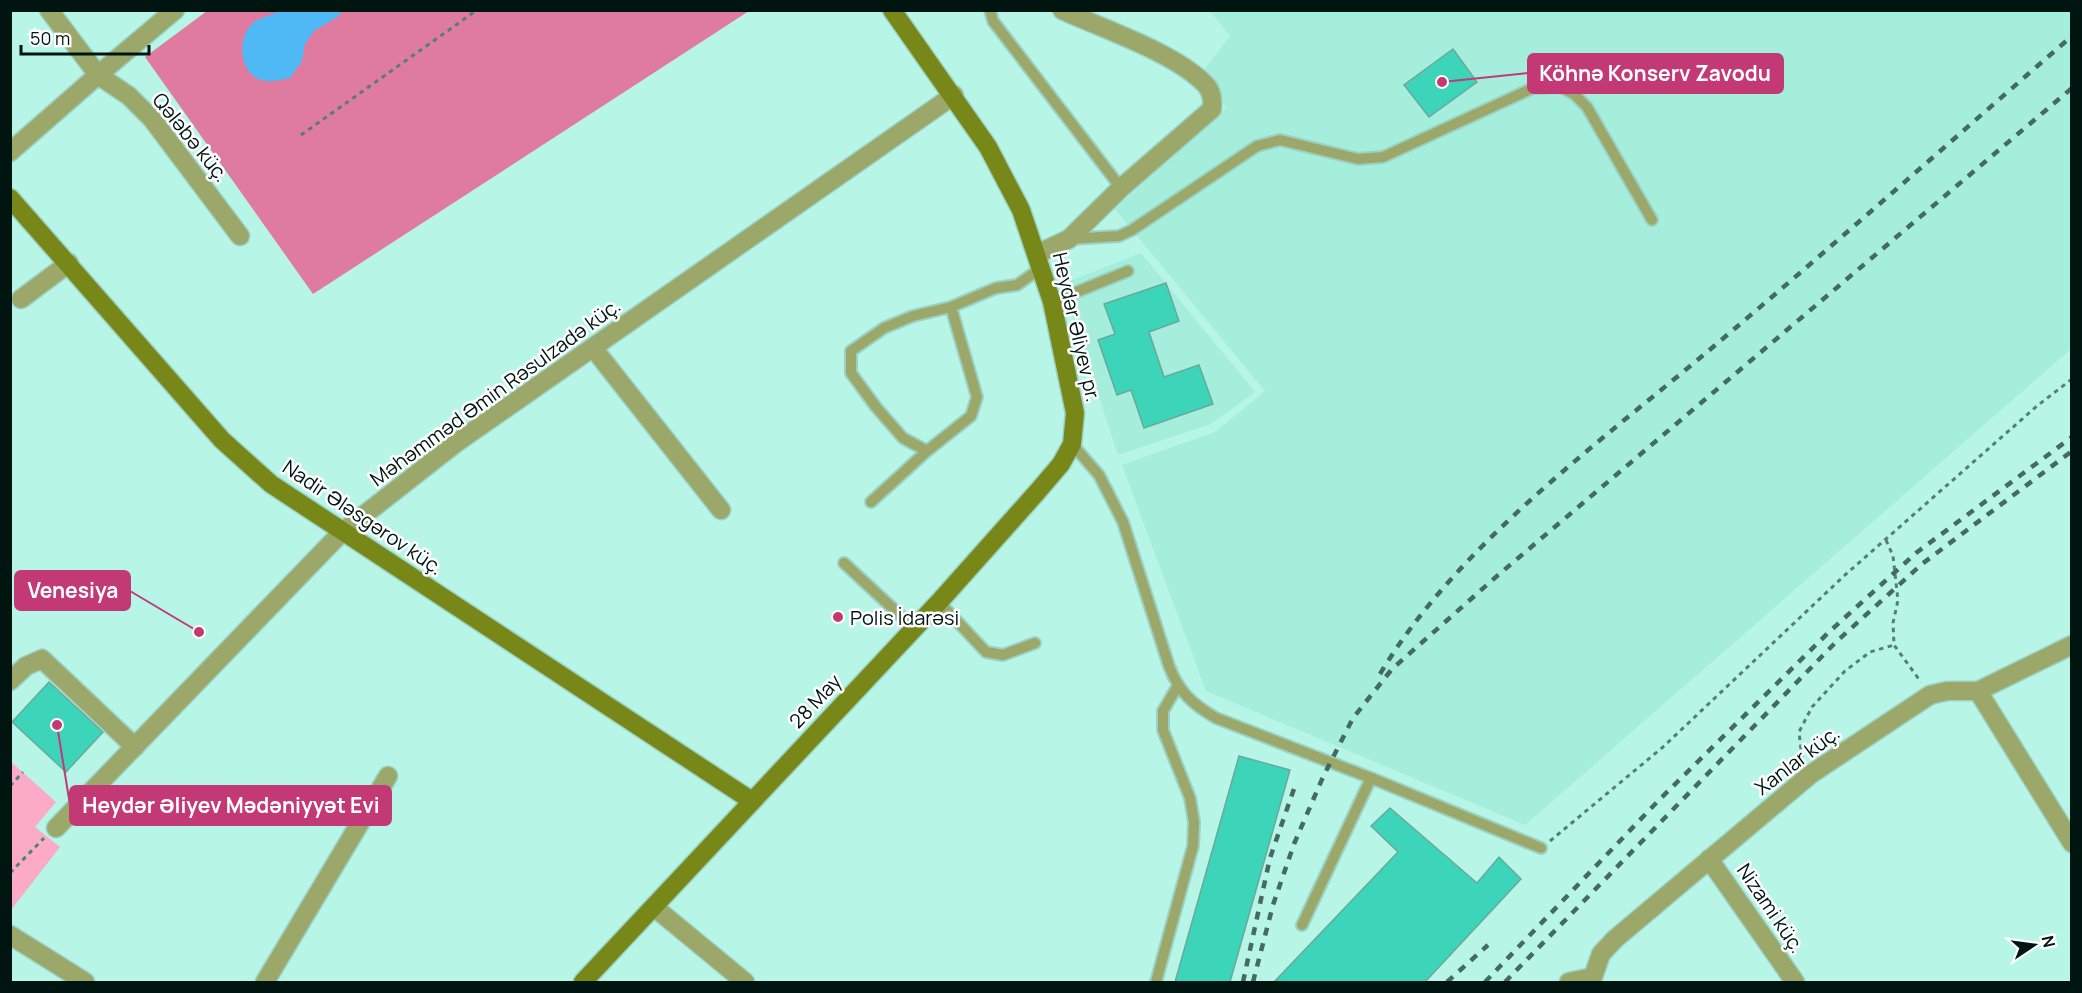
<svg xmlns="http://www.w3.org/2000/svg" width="2082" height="993" font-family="Manrope,sans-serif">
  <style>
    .built { fill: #a5eedc }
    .green { fill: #fbabc5 }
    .forest { fill: #e07ba0 }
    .water { fill: #4fb9f6 }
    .building { fill: #3cd5ba; stroke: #6ca89a; stroke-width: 1.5 }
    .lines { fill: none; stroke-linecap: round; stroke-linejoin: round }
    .lane-casing { stroke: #9ad1c4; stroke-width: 14 }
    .street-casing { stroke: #9ad1c4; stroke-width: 21 }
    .secondary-casing { stroke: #9ad1c4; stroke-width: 21 }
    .path { stroke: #567e75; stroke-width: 3; stroke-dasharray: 4.5 4.5; stroke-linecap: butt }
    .lane { stroke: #9ba869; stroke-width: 10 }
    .street { stroke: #9ba869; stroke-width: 18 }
    .secondary { stroke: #788818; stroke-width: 18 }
    .rail { stroke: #456a61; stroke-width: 4.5; stroke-dasharray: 8 8; stroke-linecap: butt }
    .poi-dot { fill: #c23975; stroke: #fff; stroke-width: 2 }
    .labels { text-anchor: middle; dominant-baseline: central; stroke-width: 5; stroke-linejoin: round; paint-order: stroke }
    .street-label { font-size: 20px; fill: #001510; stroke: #fff }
    .poi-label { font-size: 20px; fill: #001510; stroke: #fff; text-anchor: start }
    .leader { fill: none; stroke: #c23975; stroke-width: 2 }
    .callout-dot { fill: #c23975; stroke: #fff; stroke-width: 2 }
    .callout { fill: #c23975; stroke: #c23975; stroke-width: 2 }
    .callout-label { font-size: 21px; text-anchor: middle; font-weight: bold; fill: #fff }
  </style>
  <rect width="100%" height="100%" fill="#b7f5e6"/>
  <path class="built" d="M 1210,11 L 2071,11 L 2071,349 L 1525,825 L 1206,691 L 1122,465 L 1215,432 L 1265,391 L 1115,209 L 1226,108 L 1203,71 L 1230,36 Z
    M 1141,253 L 1255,392 L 1211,424 L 1118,455 L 1062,284 Z"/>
  <path class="green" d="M 10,761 L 56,802 L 35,827 L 60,847 L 11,910 Z"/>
  <path class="forest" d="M 207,11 L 749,11 L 313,294 L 145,57 Z"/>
  <path class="water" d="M 280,11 L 341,11 L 340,15 L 314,31 L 305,44 L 302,61 L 290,78 C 283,79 273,82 266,81 C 240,78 236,41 251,25 C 258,17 271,16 280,11 Z"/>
  <path class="building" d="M 1453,49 L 1477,82 L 1429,117 L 1404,85 Z
    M 1166,283 L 1179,321 L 1149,332 L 1164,377 L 1199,365 L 1213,404 L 1144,428 L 1131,390 L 1117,395 L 1098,340 L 1115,334 L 1104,304 Z
    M 49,682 L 103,732 L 66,772 L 12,722 Z
    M 1239,756 L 1290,770 L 1230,982 L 1175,982 Z
    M 1390,808 L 1477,883 L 1499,857 L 1521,879 L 1425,982 L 1274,982 L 1398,852 L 1371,826 Z"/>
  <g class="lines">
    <defs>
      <path id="lane" d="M 990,10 L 993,21 L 1121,188
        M 1069,239 L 1119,236 L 1132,230 L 1257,146 L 1280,140 L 1358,159 L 1383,157 L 1533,88 L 1561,87 L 1574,94 L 1587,107 L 1652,220
        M 1052,302 L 1128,271
        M 951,307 L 977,397 L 971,416 L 927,451 L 903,438 L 876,407 L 851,373 L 851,351 L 884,328 L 913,316 L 951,307 L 996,288 L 1017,285 L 1041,268
        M 1072,444 L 1099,475 L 1123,522 L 1169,666 C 1179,692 1192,704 1216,718 L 1371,778 L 1541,848
        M 871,502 L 927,451
        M 844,563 L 915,629
        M 939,602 L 986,652 L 1003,655 L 1035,643
        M 1302,925 L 1371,778
        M 1156,982 L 1193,846 L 1194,822 L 1190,798 L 1163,730 L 1163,711 L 1177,687"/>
      <path id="street" d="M 49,10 L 98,75 L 129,96 L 152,119 L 240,236
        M 10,152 L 98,75 L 175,10
        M 1037,254 L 1069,239 L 1121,188 L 1212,109 C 1213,99 1212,90 1204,83 C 1173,52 1103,29 1062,10
        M 21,299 L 69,263
        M 594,349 L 721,510
        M 10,681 L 26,666 L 42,659 L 135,747
        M 1978,691 L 2072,843
        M 56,828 L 341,533 L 456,443 L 954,95
        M 1709,859 L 1795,982
        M 654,907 L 745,982
        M 10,935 L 85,982
        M 1593,977 L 1601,954 L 1615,939 L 1811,774 L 1930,695 L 1947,691 L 1978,691 L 2072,645
        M 265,982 L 388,776
        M 1569,982 L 1593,977"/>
      <path id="secondary" d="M 10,198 L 222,440 L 271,484 L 752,801
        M 583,982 L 939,602 L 1038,491 L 1061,464 L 1072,444 L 1075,413 L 1052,302 L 1021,210 L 988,147 L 892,10"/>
    </defs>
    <use href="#lane" class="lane-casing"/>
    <use href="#street" class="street-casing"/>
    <use href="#secondary" class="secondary-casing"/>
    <path class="path" d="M 301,135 L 477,10
      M 1886,540 L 1893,556 L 1898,600 L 1893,623 L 1894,645 L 1921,682
      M 1802,758 L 1799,732 L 1812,707 L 1845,671 L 1870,652 L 1894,645
      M 10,786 L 23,772
      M 1550,841 L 1663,747 L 1845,575 L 2037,406 L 2072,379
      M 10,873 L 44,838"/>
    <use href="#lane" class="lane"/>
    <use href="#street" class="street"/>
    <use href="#secondary" class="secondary"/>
    <path class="rail" d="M 1380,674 C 1457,545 1599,443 1713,347 C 1834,245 1952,140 2072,36
      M 1243,982 L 1270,858 L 1296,783
      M 1253,982 L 1273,905 L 1294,844 L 1323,777 L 1353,718 L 1392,669 L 1497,576 L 2072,88
      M 1447,982 L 1488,945
      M 1485,982 L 1659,800 L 1829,632 L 1916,553 L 2072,437
      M 1505,982 L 1836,642 L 1922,564 L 2072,451"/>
  </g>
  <circle class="poi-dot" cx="838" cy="617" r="6"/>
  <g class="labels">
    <g class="street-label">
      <text transform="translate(191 137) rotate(51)">Qələbə küç.</text>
      <text transform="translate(1077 327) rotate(77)">Heydər Əliyev pr.</text>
      <text transform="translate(495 392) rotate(-36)">Məhəmməd Əmin Rəsulzadə küç.</text>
      <text transform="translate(363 517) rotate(34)">Nadir Ələsgərov küç.</text>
      <text transform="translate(815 701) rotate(-47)">28 May</text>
      <text transform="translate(1797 760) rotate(-37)">Xanlar küç.</text>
      <text transform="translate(1771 908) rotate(56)">Nizami küç.</text>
    </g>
    <g class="poi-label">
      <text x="850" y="617">Polis İdarəsi</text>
    </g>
  </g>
  <path class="leader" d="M1442 82L1528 73M199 632L130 591M57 725L70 805"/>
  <g class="callout-dot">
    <circle cx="1442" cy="82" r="6"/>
    <circle cx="199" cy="632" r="6"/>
    <circle cx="57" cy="725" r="6"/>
  </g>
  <g class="callout">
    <rect x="1528" y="54" width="255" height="39" rx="6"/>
    <rect x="15" y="571" width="115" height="39" rx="6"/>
    <rect x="70" y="786" width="321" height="39" rx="6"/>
  </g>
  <g class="callout-label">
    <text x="1655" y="81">Köhnə Konserv Zavodu</text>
    <text x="73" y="598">Venesiya</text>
    <text x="231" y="813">Heydər Əliyev Mədəniyyət Evi</text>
  </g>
  <rect width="2082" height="993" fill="none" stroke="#001510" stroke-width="24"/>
  <g transform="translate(2034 945) rotate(77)" stroke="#ffffff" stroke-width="4.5" paint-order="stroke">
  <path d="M0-4.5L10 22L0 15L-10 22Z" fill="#001510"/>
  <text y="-9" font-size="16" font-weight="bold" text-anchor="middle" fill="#001510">N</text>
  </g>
  <path d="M21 45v9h128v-9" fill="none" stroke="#001510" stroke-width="3"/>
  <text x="30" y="45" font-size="18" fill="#001510" stroke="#ffffff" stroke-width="4.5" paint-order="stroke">50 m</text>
</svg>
